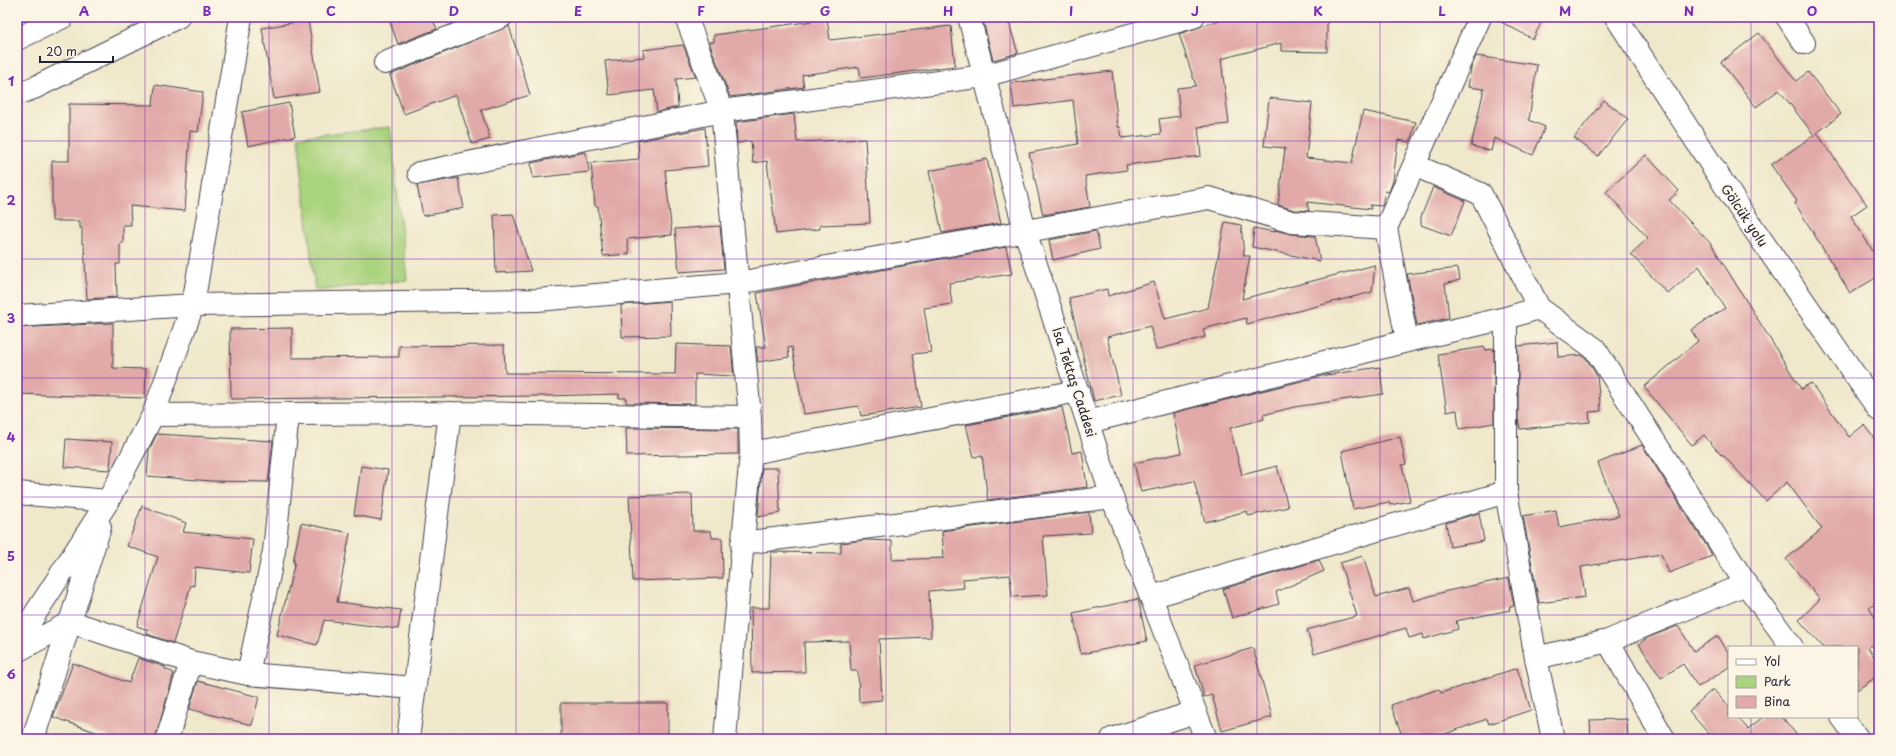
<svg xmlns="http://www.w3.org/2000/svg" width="1896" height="756" font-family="'Playpen Sans',sans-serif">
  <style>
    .green { fill: #aad37e; stroke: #667a5c }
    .building { fill: #e1a9a8 }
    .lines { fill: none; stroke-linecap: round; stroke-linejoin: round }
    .minor-casing { stroke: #414050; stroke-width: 24 }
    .tertiary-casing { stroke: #414050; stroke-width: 24 }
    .secondary-casing { stroke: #414050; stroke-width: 24 }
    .trunk-casing { stroke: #414050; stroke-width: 24 }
    .minor { stroke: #fff; stroke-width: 22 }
    .tertiary { stroke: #fff; stroke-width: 22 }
    .secondary { stroke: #fff; stroke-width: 22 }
    .trunk { stroke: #fff; stroke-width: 22 }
    .grid { fill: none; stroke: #7b2cbf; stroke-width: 1; stroke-opacity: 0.55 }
    .labels { text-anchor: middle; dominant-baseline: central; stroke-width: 3.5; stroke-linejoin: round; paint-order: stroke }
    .street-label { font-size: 13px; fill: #22223b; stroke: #fcf5e5 }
    .neatline { fill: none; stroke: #7b2cbf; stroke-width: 1.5 }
    .grid-label { font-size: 13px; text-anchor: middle; font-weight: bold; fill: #7b2cbf }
  </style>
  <rect width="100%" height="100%" fill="#fcf5e5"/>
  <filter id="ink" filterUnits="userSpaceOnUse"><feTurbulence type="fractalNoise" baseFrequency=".025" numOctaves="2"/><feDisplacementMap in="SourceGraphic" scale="8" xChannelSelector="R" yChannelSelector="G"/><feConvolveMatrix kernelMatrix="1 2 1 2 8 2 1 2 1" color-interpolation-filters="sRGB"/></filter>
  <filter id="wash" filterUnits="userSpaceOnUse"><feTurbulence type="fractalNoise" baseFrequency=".012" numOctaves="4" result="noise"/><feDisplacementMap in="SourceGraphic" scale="16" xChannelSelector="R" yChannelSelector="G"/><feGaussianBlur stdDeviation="0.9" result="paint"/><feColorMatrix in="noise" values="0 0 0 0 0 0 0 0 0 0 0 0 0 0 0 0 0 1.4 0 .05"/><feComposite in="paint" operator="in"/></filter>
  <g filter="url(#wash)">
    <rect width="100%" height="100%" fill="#efe8ca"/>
    <path class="green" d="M 390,127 L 407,280 L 315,291 L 298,137 Z"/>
    <g id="blocks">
      <path class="building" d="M 388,17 L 432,17 L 437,29 L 398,44 Z
        M 982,17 L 1007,17 L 1018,53 L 993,60 Z
        M 1228,17 L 1327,17 L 1327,52 L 1281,51 L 1281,43 L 1221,59 L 1229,124 L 1198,127 L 1201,156 L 1126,165 L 1127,170 L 1085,176 L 1090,207 L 1043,215 L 1029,153 L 1078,144 L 1073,100 L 1014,108 L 1011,83 L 1112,71 L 1118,127 L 1120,127 L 1122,138 L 1161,134 L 1159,119 L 1180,116 L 1177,88 L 1196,86 L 1179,34 Z
        M 1492,17 L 1544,17 L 1533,39 Z
        M 827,19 L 830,40 L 951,26 L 955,66 L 861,78 L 859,67 L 802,75 L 804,87 L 730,97 L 709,42 L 714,42 L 714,35 Z
        M 308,20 L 320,92 L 274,99 L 262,28 Z
        M 509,26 L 530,95 L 481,110 L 490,139 L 472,144 L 456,95 L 404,114 L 390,75 Z
        M 1759,33 L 1796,81 L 1808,72 L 1841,114 L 1817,133 L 1867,205 L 1851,216 L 1879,261 L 1879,276 L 1850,293 L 1795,203 L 1797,201 L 1771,165 L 1814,135 L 1779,90 L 1756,107 L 1721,62 Z
        M 683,45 L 696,77 L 676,79 L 678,107 L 657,112 L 654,90 L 609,95 L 605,61 L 644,57 L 643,50 Z
        M 1476,56 L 1537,65 L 1529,120 L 1545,127 L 1533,155 L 1494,138 L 1491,151 L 1471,146 L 1484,89 L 1468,87 L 1471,68 Z
        M 155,85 L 203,92 L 198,132 L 190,131 L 185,211 L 130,206 L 131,225 L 123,225 L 123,243 L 120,243 L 120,264 L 116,264 L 117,297 L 87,299 L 84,244 L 82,244 L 82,228 L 80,228 L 80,221 L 52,221 L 52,161 L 69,161 L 69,104 L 153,105 Z
        M 1269,98 L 1312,103 L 1306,158 L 1352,163 L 1363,111 L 1416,122 L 1410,142 L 1398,140 L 1393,181 L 1389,192 L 1385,191 L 1382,206 L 1370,205 L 1371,209 L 1307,202 L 1309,211 L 1294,210 L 1278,205 L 1285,148 L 1264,146 Z
        M 1604,100 L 1628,119 L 1598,156 L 1574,138 Z
        M 289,103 L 295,136 L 248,146 L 242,112 Z
        M 794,114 L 797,142 L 865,139 L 870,223 L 820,225 L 820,229 L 776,234 L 767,161 L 753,163 L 751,141 L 737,143 L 736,122 Z
        M 705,128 L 708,166 L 665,170 L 672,235 L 627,239 L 629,254 L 603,256 L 598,206 L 595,206 L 591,163 L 639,159 L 638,141 Z
        M 586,152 L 589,172 L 533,178 L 531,163 Z
        M 1646,155 L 1679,191 L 1669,200 L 1711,244 L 1801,389 L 1811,383 L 1849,437 L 1864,425 L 1879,445 L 1879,601 L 1869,608 L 1879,624 L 1879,641 L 1868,648 L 1879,665 L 1879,675 L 1857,690 L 1857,647 L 1823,647 L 1799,620 L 1820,599 L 1786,559 L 1822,529 L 1787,482 L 1766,501 L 1722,454 L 1721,455 L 1704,435 L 1692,445 L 1644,387 L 1698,341 L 1691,330 L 1725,308 L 1699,266 L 1668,294 L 1631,254 L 1648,238 L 1606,192 Z
        M 987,159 L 1001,223 L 942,233 L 929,171 Z
        M 458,178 L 464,208 L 423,216 L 417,185 Z
        M 1433,187 L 1465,201 L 1451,236 L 1421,225 L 1421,217 Z
        M 513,214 L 531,271 L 496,273 L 494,215 Z
        M 1225,222 L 1241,225 L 1244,256 L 1250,256 L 1242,299 L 1375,265 L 1372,292 L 1247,324 L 1246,318 L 1203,329 L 1205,337 L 1156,350 L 1150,326 L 1107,337 L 1121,395 L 1094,401 L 1069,298 L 1107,289 L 1108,296 L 1154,282 L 1165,319 L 1208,308 Z
        M 720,226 L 724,269 L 679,272 L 675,229 Z
        M 1254,228 L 1275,232 L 1275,230 L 1291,234 L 1315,236 L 1320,261 L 1252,247 Z
        M 1096,231 L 1100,249 L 1053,260 L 1049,240 Z
        M 1006,247 L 1012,274 L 949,283 L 952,304 L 924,308 L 931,352 L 913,354 L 921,407 L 861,416 L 859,406 L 804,414 L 792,347 L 788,348 L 789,357 L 758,362 L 756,347 L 766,347 L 757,293 Z
        M 1458,268 L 1460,280 L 1445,284 L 1449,318 L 1417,325 L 1407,274 Z
        M 670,301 L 671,336 L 622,337 L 621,305 Z
        M 113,323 L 113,368 L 146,369 L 145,398 L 17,394 L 17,328 Z
        M 292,328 L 292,358 L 399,357 L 399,346 L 504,345 L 505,373 L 675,374 L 676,344 L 731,346 L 734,376 L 695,374 L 695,404 L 626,403 L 626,398 L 619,398 L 619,394 L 545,396 L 231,399 L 230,329 Z
        M 1557,342 L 1558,357 L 1581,355 L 1586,358 L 1597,376 L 1601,411 L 1589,412 L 1590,422 L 1520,429 L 1518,419 L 1518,346 Z
        M 1485,347 L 1485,350 L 1494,349 L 1494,423 L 1459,429 L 1457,410 L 1447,412 L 1438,354 Z
        M 1380,367 L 1383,394 L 1294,407 L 1263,415 L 1264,419 L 1230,428 L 1242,475 L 1277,466 L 1288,507 L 1248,516 L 1247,511 L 1205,522 L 1194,481 L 1141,492 L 1134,463 L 1181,453 L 1173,413 L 1326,375 Z
        M 1062,407 L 1072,453 L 1082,451 L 1087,487 L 988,500 L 982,456 L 974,457 L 966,425 Z
        M 626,428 L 738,429 L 738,454 L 627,456 Z
        M 157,434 L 273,441 L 268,482 L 211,481 L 147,476 L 149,450 Z
        M 1400,437 L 1406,464 L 1402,465 L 1410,501 L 1390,505 L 1389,502 L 1353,509 L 1342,451 Z
        M 66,439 L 112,442 L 110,470 L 64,467 Z
        M 1642,445 L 1681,506 L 1683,511 L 1684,511 L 1710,551 L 1712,556 L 1669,573 L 1661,554 L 1581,567 L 1585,597 L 1539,603 L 1523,516 L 1556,510 L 1559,527 L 1619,516 L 1598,463 Z
        M 361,466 L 388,470 L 381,520 L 354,515 Z
        M 762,468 L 778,468 L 780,513 L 758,517 Z
        M 692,494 L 693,531 L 711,531 L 712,538 L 722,538 L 723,578 L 633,581 L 629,496 Z
        M 142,506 L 186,523 L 183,532 L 253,539 L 249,573 L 195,567 L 194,586 L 191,585 L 173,643 L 147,634 L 148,630 L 137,626 L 158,557 L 127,546 Z
        M 1089,512 L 1091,533 L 1043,536 L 1048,595 L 1012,597 L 1010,575 L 963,579 L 964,588 L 929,591 L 931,637 L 879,639 L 882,700 L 859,702 L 858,671 L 851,671 L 849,641 L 804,642 L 805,672 L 752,673 L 751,608 L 769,608 L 771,552 L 841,553 L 841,543 L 864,540 L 892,541 L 892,560 L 944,558 L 942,531 Z
        M 1479,513 L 1484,541 L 1450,547 L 1446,523 Z
        M 301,523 L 350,533 L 337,602 L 401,610 L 398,629 L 324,620 L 317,645 L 277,635 L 295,562 L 293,562 Z
        M 1363,556 L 1376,597 L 1409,588 L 1413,601 L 1447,591 L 1509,578 L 1514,606 L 1509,607 L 1510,610 L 1456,621 L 1458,629 L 1424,639 L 1423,634 L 1409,638 L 1406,628 L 1314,654 L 1307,630 L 1357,616 L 1340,563 Z
        M 1319,560 L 1324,571 L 1276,592 L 1279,604 L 1232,618 L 1223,589 Z
        M 1138,599 L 1147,641 L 1081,654 L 1073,613 Z
        M 1678,626 L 1694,651 L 1718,636 L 1729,654 L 1729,667 L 1698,687 L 1683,664 L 1661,678 L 1639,644 L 1649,637 Z
        M 1253,648 L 1272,717 L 1222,731 L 1212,695 L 1204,697 L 1195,665 Z
        M 138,658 L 165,667 L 165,669 L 174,673 L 155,739 L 115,739 L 53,717 L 73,663 L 129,683 Z
        M 1517,668 L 1531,710 L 1489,724 L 1487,719 L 1431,739 L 1421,739 L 1419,733 L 1403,738 L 1391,705 L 1439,689 L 1441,693 Z
        M 198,681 L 259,697 L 252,725 L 189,709 Z
        M 1713,689 L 1729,707 L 1729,717 L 1737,717 L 1748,729 L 1763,717 L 1782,717 L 1800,739 L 1713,739 L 1689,711 Z
        M 561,703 L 668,703 L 668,739 L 561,739 Z
        M 1627,719 L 1628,739 L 1591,739 L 1590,720 Z"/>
    </g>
  </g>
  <g filter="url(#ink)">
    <use href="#blocks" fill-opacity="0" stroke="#414050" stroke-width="1"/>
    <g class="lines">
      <defs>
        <path id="minor" d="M 686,17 L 722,111 L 750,417 L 751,453 L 725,739
          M 1787,17 L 1804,43
          M 385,63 L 501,17
          M 419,173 L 722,111 L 984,76 L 1193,17
          M 1386,228 L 1480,17
          M 17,316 L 193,305 L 537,300 L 738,283 L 1209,198 L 1292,222 L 1386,228 L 1407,341 L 1088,422
          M 1506,318 L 1506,492 L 1536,658 L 1608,641 L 1746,584 L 1595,349 L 1539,308
          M 1407,341 L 1506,318 L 1539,308 L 1481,194 L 1414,165
          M 153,415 L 193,305 L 241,17
          M 751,453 L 1078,391
          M 17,493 L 108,501
          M 742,543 L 1112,497
          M 1746,584 L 1792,647
          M 1151,597 L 1506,492
          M 1608,641 L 1664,739
          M 17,642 L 108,501 L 153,415 L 450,413 L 750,417
          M 17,651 L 71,622 L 191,662 L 248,674 L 414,688
          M 1536,658 L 1553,739
          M 248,674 L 274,551 L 288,414
          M 1842,717 L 1858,739
          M 33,739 L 100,527
          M 167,739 L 191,662
          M 408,739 L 450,413
          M 1112,739 L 1195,712"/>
        <path id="tertiary" d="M 969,17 L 1025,231 L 1112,497 L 1206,739"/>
        <path id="secondary" d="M 1616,17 L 1740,209 L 1879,410"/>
        <path id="trunk" d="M 17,39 L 63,17
          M 17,94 L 34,88 L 178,17"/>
      </defs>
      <use href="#minor" class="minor-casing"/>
      <use href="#tertiary" class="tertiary-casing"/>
      <use href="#secondary" class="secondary-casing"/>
      <use href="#trunk" class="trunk-casing"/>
      <use href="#minor" class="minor"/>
      <use href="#tertiary" class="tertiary"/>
      <use href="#secondary" class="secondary"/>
      <use href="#trunk" class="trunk"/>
    </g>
  </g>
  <path class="grid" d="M 145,17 L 145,739M 269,17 L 269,739M 392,17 L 392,739M 516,17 L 516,739M 639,17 L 639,739M 763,17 L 763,739M 886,17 L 886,739M 1010,17 L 1010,739M 1133,17 L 1133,739M 1257,17 L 1257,739M 1380,17 L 1380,739M 1504,17 L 1504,739M 1627,17 L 1627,739M 1751,17 L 1751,647M 17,141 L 1879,141M 17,259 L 1879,259M 17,378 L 1879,378M 17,497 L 1879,497M 17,615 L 1879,615M 1751,717 L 1751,739"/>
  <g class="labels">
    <g class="street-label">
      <text transform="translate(1745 215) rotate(56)">Gölcük yolu</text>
      <text transform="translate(1075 382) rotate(72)">İsa Tektaş Caddesi</text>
    </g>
  </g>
  <rect width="1896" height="756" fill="none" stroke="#fcf5e5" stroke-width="44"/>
  <rect x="1728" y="646" width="130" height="72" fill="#fcf5e5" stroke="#a5a1a1"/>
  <rect x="1736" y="659" width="20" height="6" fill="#ffffff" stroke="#a5a1a1"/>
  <text x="1764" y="666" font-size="12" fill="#22223b">Yol</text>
  <rect x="1736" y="676" width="20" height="12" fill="#aad37e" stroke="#a5a1a1"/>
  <text x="1764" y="686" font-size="12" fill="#22223b">Park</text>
  <rect x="1736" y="696" width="20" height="12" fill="#e1a9a8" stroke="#a5a1a1"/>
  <text x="1764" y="706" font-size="12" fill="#22223b">Bina</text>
  <path d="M40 56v6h73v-6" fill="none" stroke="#22223b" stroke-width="2"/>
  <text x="46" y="56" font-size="12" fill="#22223b" stroke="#fcf5e5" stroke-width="3" paint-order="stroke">20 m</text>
  <rect x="22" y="22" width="1852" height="712" class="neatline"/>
  <g class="grid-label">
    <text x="84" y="16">A</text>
    <text x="207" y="16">B</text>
    <text x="331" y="16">C</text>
    <text x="454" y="16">D</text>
    <text x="578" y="16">E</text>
    <text x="701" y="16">F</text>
    <text x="825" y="16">G</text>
    <text x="948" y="16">H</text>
    <text x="1071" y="16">I</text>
    <text x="1195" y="16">J</text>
    <text x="1318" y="16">K</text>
    <text x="1442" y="16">L</text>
    <text x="1565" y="16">M</text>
    <text x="1689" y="16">N</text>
    <text x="1812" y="16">O</text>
    <text x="11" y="86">1</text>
    <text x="11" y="205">2</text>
    <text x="11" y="323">3</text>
    <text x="11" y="442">4</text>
    <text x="11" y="561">5</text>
    <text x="11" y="679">6</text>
  </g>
</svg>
